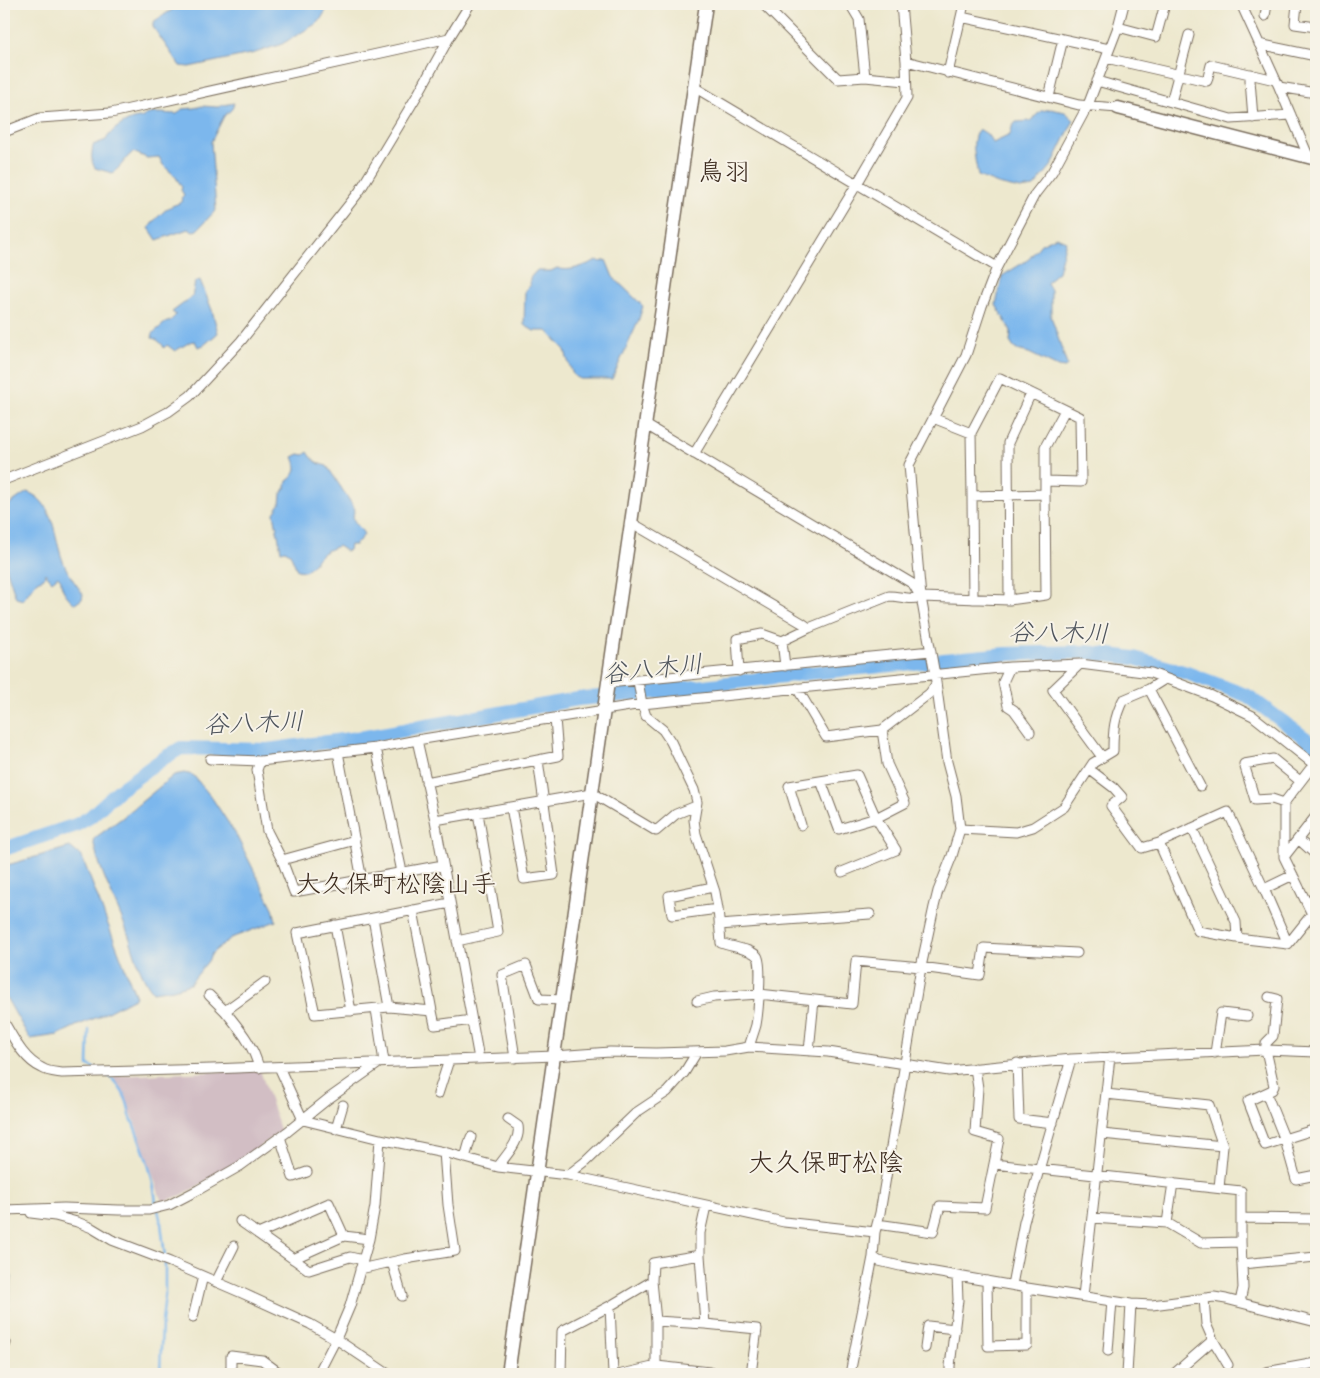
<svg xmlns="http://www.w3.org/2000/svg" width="1320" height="1378" font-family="Caveat,'Klee One',sans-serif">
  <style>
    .industrial { fill: #d2bec4 }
    .water { fill: #7bb7ed; stroke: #5b7086 }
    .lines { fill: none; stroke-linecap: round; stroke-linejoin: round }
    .stream { stroke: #7bb7ed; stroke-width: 2.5 }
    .river { stroke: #7bb7ed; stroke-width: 14 }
    .street-casing { stroke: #796c5c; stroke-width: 11 }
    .secondary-casing { stroke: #796c5c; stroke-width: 15 }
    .street { stroke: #fff; stroke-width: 9 }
    .secondary { stroke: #fff; stroke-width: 12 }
    .labels { text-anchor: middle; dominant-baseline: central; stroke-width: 4; stroke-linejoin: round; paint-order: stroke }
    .water-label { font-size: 25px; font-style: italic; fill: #4e545c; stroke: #f7f3e8 }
    .neighbourhood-label { font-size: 25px; fill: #3b2a1e; stroke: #f7f3e8 }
    .quarter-label { font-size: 26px; fill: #3b2a1e; stroke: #f7f3e8 }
  </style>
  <rect width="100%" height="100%" fill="#f7f3e8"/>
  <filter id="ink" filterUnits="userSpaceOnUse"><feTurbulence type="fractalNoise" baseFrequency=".02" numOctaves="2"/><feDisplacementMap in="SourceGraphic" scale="10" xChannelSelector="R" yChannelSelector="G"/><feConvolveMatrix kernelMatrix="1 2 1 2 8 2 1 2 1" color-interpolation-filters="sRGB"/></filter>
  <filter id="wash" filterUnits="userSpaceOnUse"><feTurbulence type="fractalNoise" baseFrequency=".0096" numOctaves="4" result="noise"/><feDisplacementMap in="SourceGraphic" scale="20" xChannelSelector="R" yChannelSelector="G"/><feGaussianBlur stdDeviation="1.12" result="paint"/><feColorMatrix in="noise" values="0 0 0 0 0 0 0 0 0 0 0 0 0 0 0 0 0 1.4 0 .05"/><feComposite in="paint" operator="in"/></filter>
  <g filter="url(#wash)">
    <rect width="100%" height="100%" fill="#ede8ce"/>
    <path class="industrial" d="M 260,1070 L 281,1132 L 232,1166 L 182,1195 L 162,1202 L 133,1117 L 113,1076 Z"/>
    <path class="water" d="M 181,4 L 330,4 L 319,22 L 282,44 L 255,53 L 189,67 L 180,66 L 153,27 L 153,22 Z
      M 234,103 L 232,109 L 224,116 L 211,142 L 216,210 L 197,230 L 193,231 L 188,229 L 157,240 L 149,228 C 152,222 165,209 172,206 C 176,204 179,204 183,201 L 181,198 L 184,195 L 181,190 L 182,187 L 175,176 L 163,165 L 159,157 L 147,158 L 133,152 C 123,160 123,166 112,173 L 95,168 C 90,160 92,153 93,145 L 106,140 C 110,130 130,117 141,118 C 151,110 165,114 177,114 L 182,109 L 194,108 L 202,106 L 218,107 L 223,105 Z
      M 1051,109 L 1065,112 L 1074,120 L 1052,165 L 1034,187 L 1020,189 L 998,184 L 978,176 C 976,162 969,140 979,129 L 987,134 L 993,143 L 1010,135 L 1012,127 L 1016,122 L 1030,121 L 1041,111 Z
      M 1056,237 L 1066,241 L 1058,272 L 1054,275 L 1047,283 L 1051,290 L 1051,316 L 1067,365 L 1065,368 L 1058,367 L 1029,353 L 1017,350 L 1014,348 L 1010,342 L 1011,331 L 996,305 L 1002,276 L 1029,259 L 1041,244 Z
      M 597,260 L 601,262 L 606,260 L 613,277 L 643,306 L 638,322 L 612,379 L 580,379 L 573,375 L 567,358 L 565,350 L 547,331 L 534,331 L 524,325 L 525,290 L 530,286 L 530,278 L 536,271 L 551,271 L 557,268 C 569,273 586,265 597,260 Z
      M 200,280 L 212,310 L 218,333 L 204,345 L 198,347 L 195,341 L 190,342 L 175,351 L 167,345 L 164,348 C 162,343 157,339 152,338 L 153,333 L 165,323 L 170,321 L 176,315 L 172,312 L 192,297 L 195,282 Z
      M 308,452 C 313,460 317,464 327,466 L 355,509 C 349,523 360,524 364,535 L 355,545 L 350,545 L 349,550 L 346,551 L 338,546 C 333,548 327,550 323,553 C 316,559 312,567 305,571 L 297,570 L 290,553 L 285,550 L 281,551 L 274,513 L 280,504 L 281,494 L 286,487 L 287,481 C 297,474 298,468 293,457 L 299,454 L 304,455 Z
      M 27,492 C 55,501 54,539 63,561 C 67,573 76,584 83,594 L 82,599 L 75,604 C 68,598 60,589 61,580 L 58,576 L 52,581 L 45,573 L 44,578 L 37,581 L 23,600 L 16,598 L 4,561 L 4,508 Z
      M 184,773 L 193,775 L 212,798 L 235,833 L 273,908 L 276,921 L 231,938 L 212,953 L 208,961 L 190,984 L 173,989 L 153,992 C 139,975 135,952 127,931 C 116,902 99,871 93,840 L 96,837 L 122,818 L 174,775 Z
      M 70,847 L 82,857 L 136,997 L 98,1017 L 76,1026 L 58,1035 L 30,1039 L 4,994 L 4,866 Z
      M 7,1270 L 12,1277 L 8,1309 L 6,1312 L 4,1311 L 4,1271 Z"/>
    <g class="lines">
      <path class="stream" d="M 89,1030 L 88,1065 L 96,1069
        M 107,1075 C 115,1080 123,1091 126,1099 C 128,1104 129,1110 130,1115 C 141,1144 154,1173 156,1205
        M 158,1210 L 161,1223 L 165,1257
        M 160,1374 L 162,1322 L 165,1295 L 165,1262"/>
      <path class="river" d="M 4,849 L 76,825 L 90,817 L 119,790 L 164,758 L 181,748 L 267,750 L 365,737 L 578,699 L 655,692 L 809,673 L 1006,654 L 1086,652 L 1134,658 L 1187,673 L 1248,696 L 1316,746"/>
    </g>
  </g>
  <g filter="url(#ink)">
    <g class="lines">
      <defs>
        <path id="street" d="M 763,4 L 838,79 L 865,77 L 906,81
          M 850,4 L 859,19 L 865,77
          M 1241,4 L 1279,87 L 1309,158
          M 1297,4 L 1295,24 L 1316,27
          M 1265,16 L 1267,4
          M 961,17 L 1109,49
          M 1118,27 L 1156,37 L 1165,4
          M 1259,44 L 1316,56
          M 1106,58 L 1207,81 L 1211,65 L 1275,80
          M 906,61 L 1079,105 L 1118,108
          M 948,73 L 964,4
          M 1251,74 L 1250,80 L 1253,118
          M 1097,81 L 1231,119 L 1291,115
          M 694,87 L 997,267
          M 1279,87 L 1316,93
          M 1049,97 L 1063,39
          M 1171,102 L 1189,35
          M 4,132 L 40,118 L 111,113 L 449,38
          M 933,418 L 971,433 L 1000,378 L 1080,417 L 1081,482 L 1045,481 L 1045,494 L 972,496 L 971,433
          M 646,425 L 913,584 L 920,596
          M 694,454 L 857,184 L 907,98 L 906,61 L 901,4
          M 4,480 L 142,426 L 168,412 L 190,396 L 241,341 L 359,192 L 418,94 L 449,38 L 470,4
          M 1045,481 L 1045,447 L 1065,410
          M 972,496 L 973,599
          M 632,523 L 802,623 L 809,628 L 889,596 C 900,596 912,601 921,597 L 1009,600 L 1046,595 L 1045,494
          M 1009,600 L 1008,443 L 1031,393
          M 782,641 L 785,666
          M 1080,664 L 1053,690 L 1102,757
          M 1010,667 L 1003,682 L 1008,706 L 1014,710 L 1030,732
          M 739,671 L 737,639 L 762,634 L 782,641 L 809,628
          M 638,681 L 642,704 L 646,716 L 663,730 L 671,742 L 694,790 L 697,802 L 694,820 L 696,834 L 715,892 L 718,909 L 721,943 C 731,947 751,949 757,956 C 763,962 758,1014 756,1025 C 754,1032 751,1040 749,1047
          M 608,683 L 931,651
          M 797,688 L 826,737 L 882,730 L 930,693 L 936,684
          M 1149,689 L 1200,786
          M 417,740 L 435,820 L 479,1059
          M 376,748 L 402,872
          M 338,752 L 362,880
          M 210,759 L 260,761 L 376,748 L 417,740 L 642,704 L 1010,667 L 1080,664 L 1151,673 L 1212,696 L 1253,716 L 1316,766
          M 260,761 L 257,770 L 267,831 L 282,860 L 294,892 L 443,865
          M 1314,764 L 1284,803 L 1284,857 L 1312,914 L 1316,918
          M 1089,769 L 1114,788 L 1122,797 L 1111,806 L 1142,848 L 1159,843 L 1198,931 L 1237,938 L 1288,944 L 1312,914
          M 821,781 L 839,829 L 876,818 L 905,803 L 887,764 L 882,730
          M 426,782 L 558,756 L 555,718
          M 1284,803 L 1272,799 L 1255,800 L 1244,764 L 1273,759 L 1300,781
          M 511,807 L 524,879 L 554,875 L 538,760
          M 435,820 L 592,793 L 656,831 L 676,814 L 696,806
          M 801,825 L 789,786 L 857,775 L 876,818 L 896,850 L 842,872
          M 1192,828 L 1236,922 L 1237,938
          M 960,829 L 1016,832 L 1033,827 L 1064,807 L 1093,763 L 1113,751 C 1113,731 1114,718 1123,700 L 1149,689 L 1165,679
          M 1298,839 L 1316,855
          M 1159,843 L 1228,812 L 1264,889 L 1293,875
          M 1284,857 L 1316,816
          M 282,860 L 355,840
          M 713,887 L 669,896 L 672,915 L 718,909
          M 1264,889 L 1288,944
          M 1308,906 L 1316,896
          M 413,910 L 432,1011 L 435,1025 L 472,1020
          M 373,918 L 389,1007
          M 335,925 L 351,1011
          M 719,925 L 870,914
          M 457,941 L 498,932 L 478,813
          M 209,995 L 225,1011
          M 1269,997 L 1277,999 L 1273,1036 L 1266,1043 L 1266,1050 L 1274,1086 L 1272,1090 L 1248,1101 L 1265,1145 L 1313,1130
          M 697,1001 L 714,997 L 759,994 L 852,1004 L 856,961 L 921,967 L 980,975 L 984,948 L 1077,953
          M 376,1009 L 384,1062
          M 432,1011 L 389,1007 L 315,1014 L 297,933 L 450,903
          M 4,1022 C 14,1039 24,1060 42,1068 C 48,1072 55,1072 62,1073 L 212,1069 L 555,1056 L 610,1052 L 656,1053 L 725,1051 L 749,1047 L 828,1052 L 949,1071 L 1071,1059 L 1266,1050 L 1316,1052
          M 809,1051 L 814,1000
          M 1215,1053 L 1221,1013 L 1247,1016
          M 515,1058 L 502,975 L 526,965 L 539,999 L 563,1000
          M 1017,1063 L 1019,1119 L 1053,1123
          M 279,1067 L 303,1120
          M 259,1068 C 253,1044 240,1030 225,1011 L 265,982
          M 1266,1093 L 1285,1140 L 1296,1179 L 1316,1175
          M 438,1094 L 449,1060
          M 1106,1094 L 1209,1105 L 1223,1146 L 1219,1188
          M 303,1120 L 380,1139 L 444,1152 L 498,1167 L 568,1175 L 784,1222 L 875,1232
          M 336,1129 L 343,1105
          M 1102,1134 L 1223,1146
          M 280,1137 L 293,1177 L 307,1172
          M 465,1158 L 471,1137
          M 994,1164 L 1241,1191 L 1241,1242 L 1243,1288 L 1240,1302
          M 498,1167 C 506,1155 521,1141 518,1126 L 508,1119
          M 568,1175 L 586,1161 L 637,1112 L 667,1092 L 684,1073 L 697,1052
          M 4,1210 L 64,1208 L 119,1210 L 149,1210 L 169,1205 L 198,1190 L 240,1166 L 287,1132 L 328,1099 L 379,1063
          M 31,1213 L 55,1216 L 77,1222 L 92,1228 L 112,1240 L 170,1262 L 242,1293 L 310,1324 L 336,1339 L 388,1374
          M 1092,1218 L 1167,1223 L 1201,1243 L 1241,1242
          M 1241,1218 L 1316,1219
          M 240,1221 L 309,1270 L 350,1257 L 363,1260
          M 1167,1223 L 1173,1183
          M 877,1224 L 933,1232 L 940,1206 L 985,1208 L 999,1139 L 975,1132 L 978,1088 L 975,1068
          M 258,1234 L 329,1203 L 344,1236 L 293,1259
          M 344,1236 L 369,1239
          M 700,1255 L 700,1233 L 706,1206
          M 873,1257 L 879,1261 L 900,1266 L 1027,1288 L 1131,1304 L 1152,1305 L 1214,1297 L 1226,1299 L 1316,1322
          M 392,1262 L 402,1296
          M 1242,1264 L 1316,1257
          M 360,1269 L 405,1259 L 455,1251 L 448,1205 L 444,1152
          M 652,1281 L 656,1321 L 656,1374
          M 987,1281 L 988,1346 L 1027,1345 L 1027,1288
          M 216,1282 L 234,1246
          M 1012,1285 L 1024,1222 L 1071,1059
          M 1083,1296 L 1110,1057
          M 1204,1298 L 1206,1324 L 1213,1340 L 1228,1365
          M 610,1306 L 613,1374
          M 193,1317 L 203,1276
          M 656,1321 L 705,1324
          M 4,1348 L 6,1343
          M 925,1348 L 928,1326 L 955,1329
          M 1108,1351 L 1112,1301
          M 1266,1372 L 1316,1363
          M 1175,1373 L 1213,1340
          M 228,1374 L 231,1367 L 231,1356 L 262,1360 L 281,1374
          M 318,1374 L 336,1339 L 350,1306 L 369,1239 L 375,1206 L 380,1139
          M 561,1374 L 562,1331 L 610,1306 L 652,1281 L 653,1263 L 700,1255 L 705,1324 L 757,1329 L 751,1374
          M 622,1374 L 657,1366 L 727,1374
          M 850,1374 L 873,1257 L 875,1232 L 880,1213 L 921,967 L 934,907 L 938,891 L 952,856 L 960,829 L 956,796 L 947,762 L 935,675 L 921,597 L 909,465 L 966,355 L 982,306 L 997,267 L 1035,194 L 1052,172 L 1088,105 L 1118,27 L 1124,4
          M 950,1374 L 950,1366 L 958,1300 L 957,1276
          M 1127,1374 L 1131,1304"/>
        <path id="secondary" d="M 1118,108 L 1316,159
          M 508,1374 L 706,4"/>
      </defs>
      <use href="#street" class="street-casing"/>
      <use href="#secondary" class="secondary-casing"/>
      <use href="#street" class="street"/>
      <use href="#secondary" class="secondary"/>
    </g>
  </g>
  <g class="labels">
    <g class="water-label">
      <text transform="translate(1059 633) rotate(1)">谷八木川</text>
      <text transform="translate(653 669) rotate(-6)">谷八木川</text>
      <text transform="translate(254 723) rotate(-2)">谷八木川</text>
    </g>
    <g class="neighbourhood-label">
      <text x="396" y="884">大久保町松陰山手</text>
    </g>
    <g class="quarter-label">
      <text x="724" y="171">鳥羽</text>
      <text x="826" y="1162">大久保町松陰</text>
    </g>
  </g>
  <rect width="1320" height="1378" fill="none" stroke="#f7f3e8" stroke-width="20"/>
</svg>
